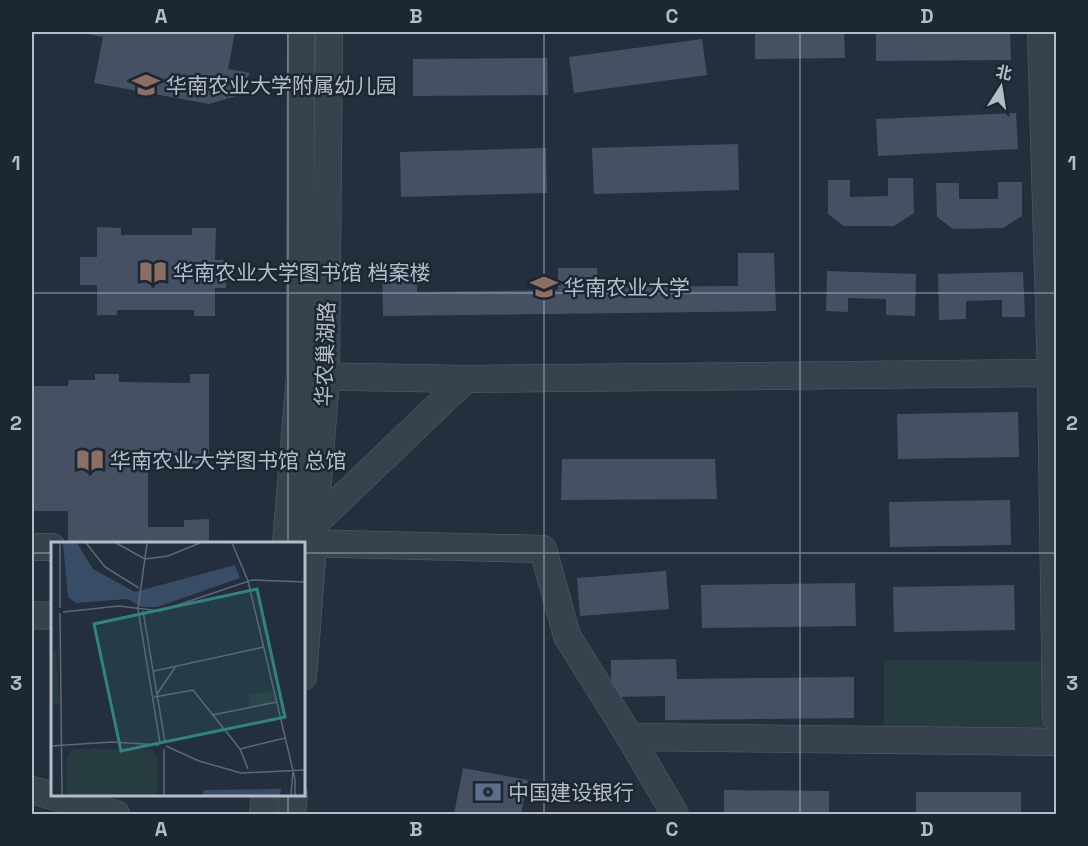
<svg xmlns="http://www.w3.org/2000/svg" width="1088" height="846" font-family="'Space Grotesk','Noto Sans SC',sans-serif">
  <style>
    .green { fill: #263c3f }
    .building { fill: #455162 }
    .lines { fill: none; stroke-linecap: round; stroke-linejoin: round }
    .minor-casing { stroke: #565f6c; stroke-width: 28 }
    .minor { stroke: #38414e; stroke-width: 27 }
    .grid { fill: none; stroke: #b4bcc9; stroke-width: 1.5; stroke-opacity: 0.55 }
    .labels { text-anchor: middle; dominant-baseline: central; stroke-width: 5; stroke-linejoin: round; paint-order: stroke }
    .poi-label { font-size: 21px; fill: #b4bcc9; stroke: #1d2633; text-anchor: start }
    .street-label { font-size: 21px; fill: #b4bcc9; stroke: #1d2633 }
    .inset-road { fill: none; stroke: #5e6776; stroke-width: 1.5 }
    .view { fill: #308480; fill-opacity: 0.15; stroke: #308480; stroke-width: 3 }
    .inset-edge { fill: none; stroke: #b4bcc9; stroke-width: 3 }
    .neatline { fill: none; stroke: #b4bcc9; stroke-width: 2 }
    .grid-label { font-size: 20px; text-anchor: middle; font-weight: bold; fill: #b4bcc9 }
  </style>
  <rect width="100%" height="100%" fill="#242f3e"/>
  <path class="green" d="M 884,660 L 1055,661 L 1054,737 L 884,737 Z"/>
  <path class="building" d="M 77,32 L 235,32 L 228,69 L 250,73 L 236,96 L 209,104 L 94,83 L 103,37 Z
    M 755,32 L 844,32 L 845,58 L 755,59 Z
    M 876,32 L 1010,32 L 1011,60 L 876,61 Z
    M 702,39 L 707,75 L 574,93 L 569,57 Z
    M 547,58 L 548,95 L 413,96 L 413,59 Z
    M 1016,113 L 1018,149 L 878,156 L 876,119 Z
    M 738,144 L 739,190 L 594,194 L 592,148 Z
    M 546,148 L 547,193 L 401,197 L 400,152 Z
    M 888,178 L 913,178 L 914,213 L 894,226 L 844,226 L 828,214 L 828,180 L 850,180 L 850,197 L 888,196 Z
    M 998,182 L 1022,182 L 1022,216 L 1003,228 L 953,229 L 937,217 L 936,183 L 959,183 L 959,199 L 998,199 Z
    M 97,227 L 121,228 L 121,235 L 192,235 L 192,228 L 216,228 L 215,260 L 226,260 L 226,288 L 215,288 L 215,316 L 194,316 L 194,310 L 117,310 L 117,315 L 97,315 L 97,285 L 80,285 L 80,257 L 97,257 Z
    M 738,253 L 774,253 L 776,311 L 383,316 L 382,264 L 417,264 L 417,292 L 558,290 L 558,268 L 597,268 L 598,287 L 738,286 Z
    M 827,271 L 916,274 L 915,316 L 886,315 L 886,299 L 848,298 L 848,312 L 826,311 Z
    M 1023,272 L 1025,317 L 1002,317 L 1002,300 L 966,301 L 966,319 L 939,320 L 938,274 Z
    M 95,374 L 119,374 L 119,382 L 190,383 L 190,374 L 209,374 L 209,464 L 186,463 L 186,456 L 148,456 L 148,527 L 184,527 L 184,520 L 209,519 L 209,543 L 68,543 L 68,511 L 32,511 L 32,386 L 68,386 L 69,380 L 95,380 Z
    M 1018,412 L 1019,457 L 898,459 L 897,414 Z
    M 562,459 L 715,459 L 717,499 L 561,500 Z
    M 1010,500 L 1011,545 L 890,547 L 889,502 Z
    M 666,571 L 669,609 L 580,616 L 577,578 Z
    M 855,583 L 856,626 L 702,628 L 701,585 Z
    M 1014,585 L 1015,630 L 894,632 L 893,587 Z
    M 676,659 L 677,679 L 854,677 L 854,718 L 665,720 L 665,696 L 611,697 L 611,660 Z
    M 463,768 L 528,780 L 521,814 L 454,814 Z
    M 724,790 L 829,791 L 829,814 L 724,814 Z
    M 916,792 L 1021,792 L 1021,814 L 916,814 Z"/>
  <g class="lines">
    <defs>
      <path id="minor" d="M 1041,32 L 1051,373 L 1056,717
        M 300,376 L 466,379 L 1051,373
        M 309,529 L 466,379
        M 286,543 L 300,376 L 301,32
        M 303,543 L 543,549 L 567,636 L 630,737 L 675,814
        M 32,547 L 52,547
        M 32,615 L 52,616
        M 303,677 L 326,376 L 329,32
        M 630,737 L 1056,742
        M 32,790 L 116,814
        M 263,814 L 265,794
        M 292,814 L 294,794"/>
    </defs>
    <use href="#minor" class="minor-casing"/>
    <use href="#minor" class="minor"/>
  </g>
  <path class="grid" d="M 288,32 L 288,543M 544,32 L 544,814M 800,32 L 800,814M 32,293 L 1056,293M 32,553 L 52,553M 303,553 L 1056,553M 288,794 L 288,814"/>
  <defs>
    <symbol id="school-bare" viewBox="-9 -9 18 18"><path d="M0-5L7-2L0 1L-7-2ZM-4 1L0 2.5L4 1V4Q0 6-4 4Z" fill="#8d6e63" stroke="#1d2633" stroke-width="2.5" paint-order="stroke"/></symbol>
    <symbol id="library-bare" viewBox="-9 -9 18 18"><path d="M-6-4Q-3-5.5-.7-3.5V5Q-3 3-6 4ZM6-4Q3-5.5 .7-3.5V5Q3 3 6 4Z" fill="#8d6e63" stroke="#1d2633" stroke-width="2.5" paint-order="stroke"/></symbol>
    <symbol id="university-bare" viewBox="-9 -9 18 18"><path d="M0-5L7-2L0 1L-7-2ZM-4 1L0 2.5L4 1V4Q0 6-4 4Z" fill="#8d6e63" stroke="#1d2633" stroke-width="2.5" paint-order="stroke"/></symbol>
    <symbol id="bank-bare" viewBox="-9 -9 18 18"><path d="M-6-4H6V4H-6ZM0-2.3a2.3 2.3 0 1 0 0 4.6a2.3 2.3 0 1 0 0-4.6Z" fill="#5c6f8a" stroke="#1d2633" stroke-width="2.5" paint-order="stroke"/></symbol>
  </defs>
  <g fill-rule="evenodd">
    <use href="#school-bare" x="127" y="66" width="38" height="38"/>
    <use href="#library-bare" x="134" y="253" width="38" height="38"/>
    <use href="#university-bare" x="525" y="268" width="38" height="38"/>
    <use href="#library-bare" x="71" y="441" width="38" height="38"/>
    <use href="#bank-bare" x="469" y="773" width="38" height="38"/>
  </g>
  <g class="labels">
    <g class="poi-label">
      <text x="166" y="85">华南农业大学附属幼儿园</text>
      <text x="173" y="272">华南农业大学图书馆 档案楼</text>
      <text x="564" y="287">华南农业大学</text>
      <text x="110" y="460">华南农业大学图书馆 总馆</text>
      <text x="508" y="792">中国建设银行</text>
    </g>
    <g class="street-label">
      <text transform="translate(325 354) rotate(-88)">华农巢湖路</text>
    </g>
  </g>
  <g transform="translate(51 542)">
    <rect width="254" height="254" fill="#242f3e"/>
    <path d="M 2,109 L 5,109 L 9,162 L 0,162 ZM 223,148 L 225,159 L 199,165 L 197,153 ZM 21,207 L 100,207 L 107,215 L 106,253 L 15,253 L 16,214 Z" fill="#263c3f"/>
    <path d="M 12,1 L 26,1 L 42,27 L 84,50 L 184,23 L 189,36 L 106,65 L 90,65 L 77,57 L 25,61 L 17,55 ZM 230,247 L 229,253 L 151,253 L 154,248 Z" fill="#394c67"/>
    <path class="inset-road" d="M 9,1 L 9,66M 35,1 L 54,25 L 88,46M 65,1 L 94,17 L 117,14 L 149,1M 96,1 L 87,67 L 109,201M 181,1 L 197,39 L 244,237 L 244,253M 92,69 L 114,200M 12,70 L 68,64 L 109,69 L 201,38 L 254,40M 9,71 L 11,253M 103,129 L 213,105M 106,152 L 125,124M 103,155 L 142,148 L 189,207 L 197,227M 161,173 L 226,160M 0,204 L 61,200 L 108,203M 115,204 L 148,219 L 190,231 L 254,228M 189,207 L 234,196M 113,253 L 113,207M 240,253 L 242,229"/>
    <path class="view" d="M 206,47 L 234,175 L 70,209 L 43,82 Z"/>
    <rect width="254" height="254" class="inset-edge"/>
  </g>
  <rect width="1088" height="846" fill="none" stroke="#1d2633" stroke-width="66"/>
  <g transform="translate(1001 87) rotate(12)" stroke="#1d2633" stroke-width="4.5" paint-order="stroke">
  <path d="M0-4.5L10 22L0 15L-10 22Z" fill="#b4bcc9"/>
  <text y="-9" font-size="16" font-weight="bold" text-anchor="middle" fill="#b4bcc9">北</text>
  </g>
  <rect x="33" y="33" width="1022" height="780" class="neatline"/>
  <g class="grid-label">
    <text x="161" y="23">A</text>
    <text x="416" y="23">B</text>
    <text x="672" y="23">C</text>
    <text x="927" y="23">D</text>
    <text x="16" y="170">1</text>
    <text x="1072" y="170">1</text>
    <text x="16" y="430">2</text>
    <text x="1072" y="430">2</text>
    <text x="16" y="690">3</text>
    <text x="1072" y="690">3</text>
    <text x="161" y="836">A</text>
    <text x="416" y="836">B</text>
    <text x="672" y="836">C</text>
    <text x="927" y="836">D</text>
  </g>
</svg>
